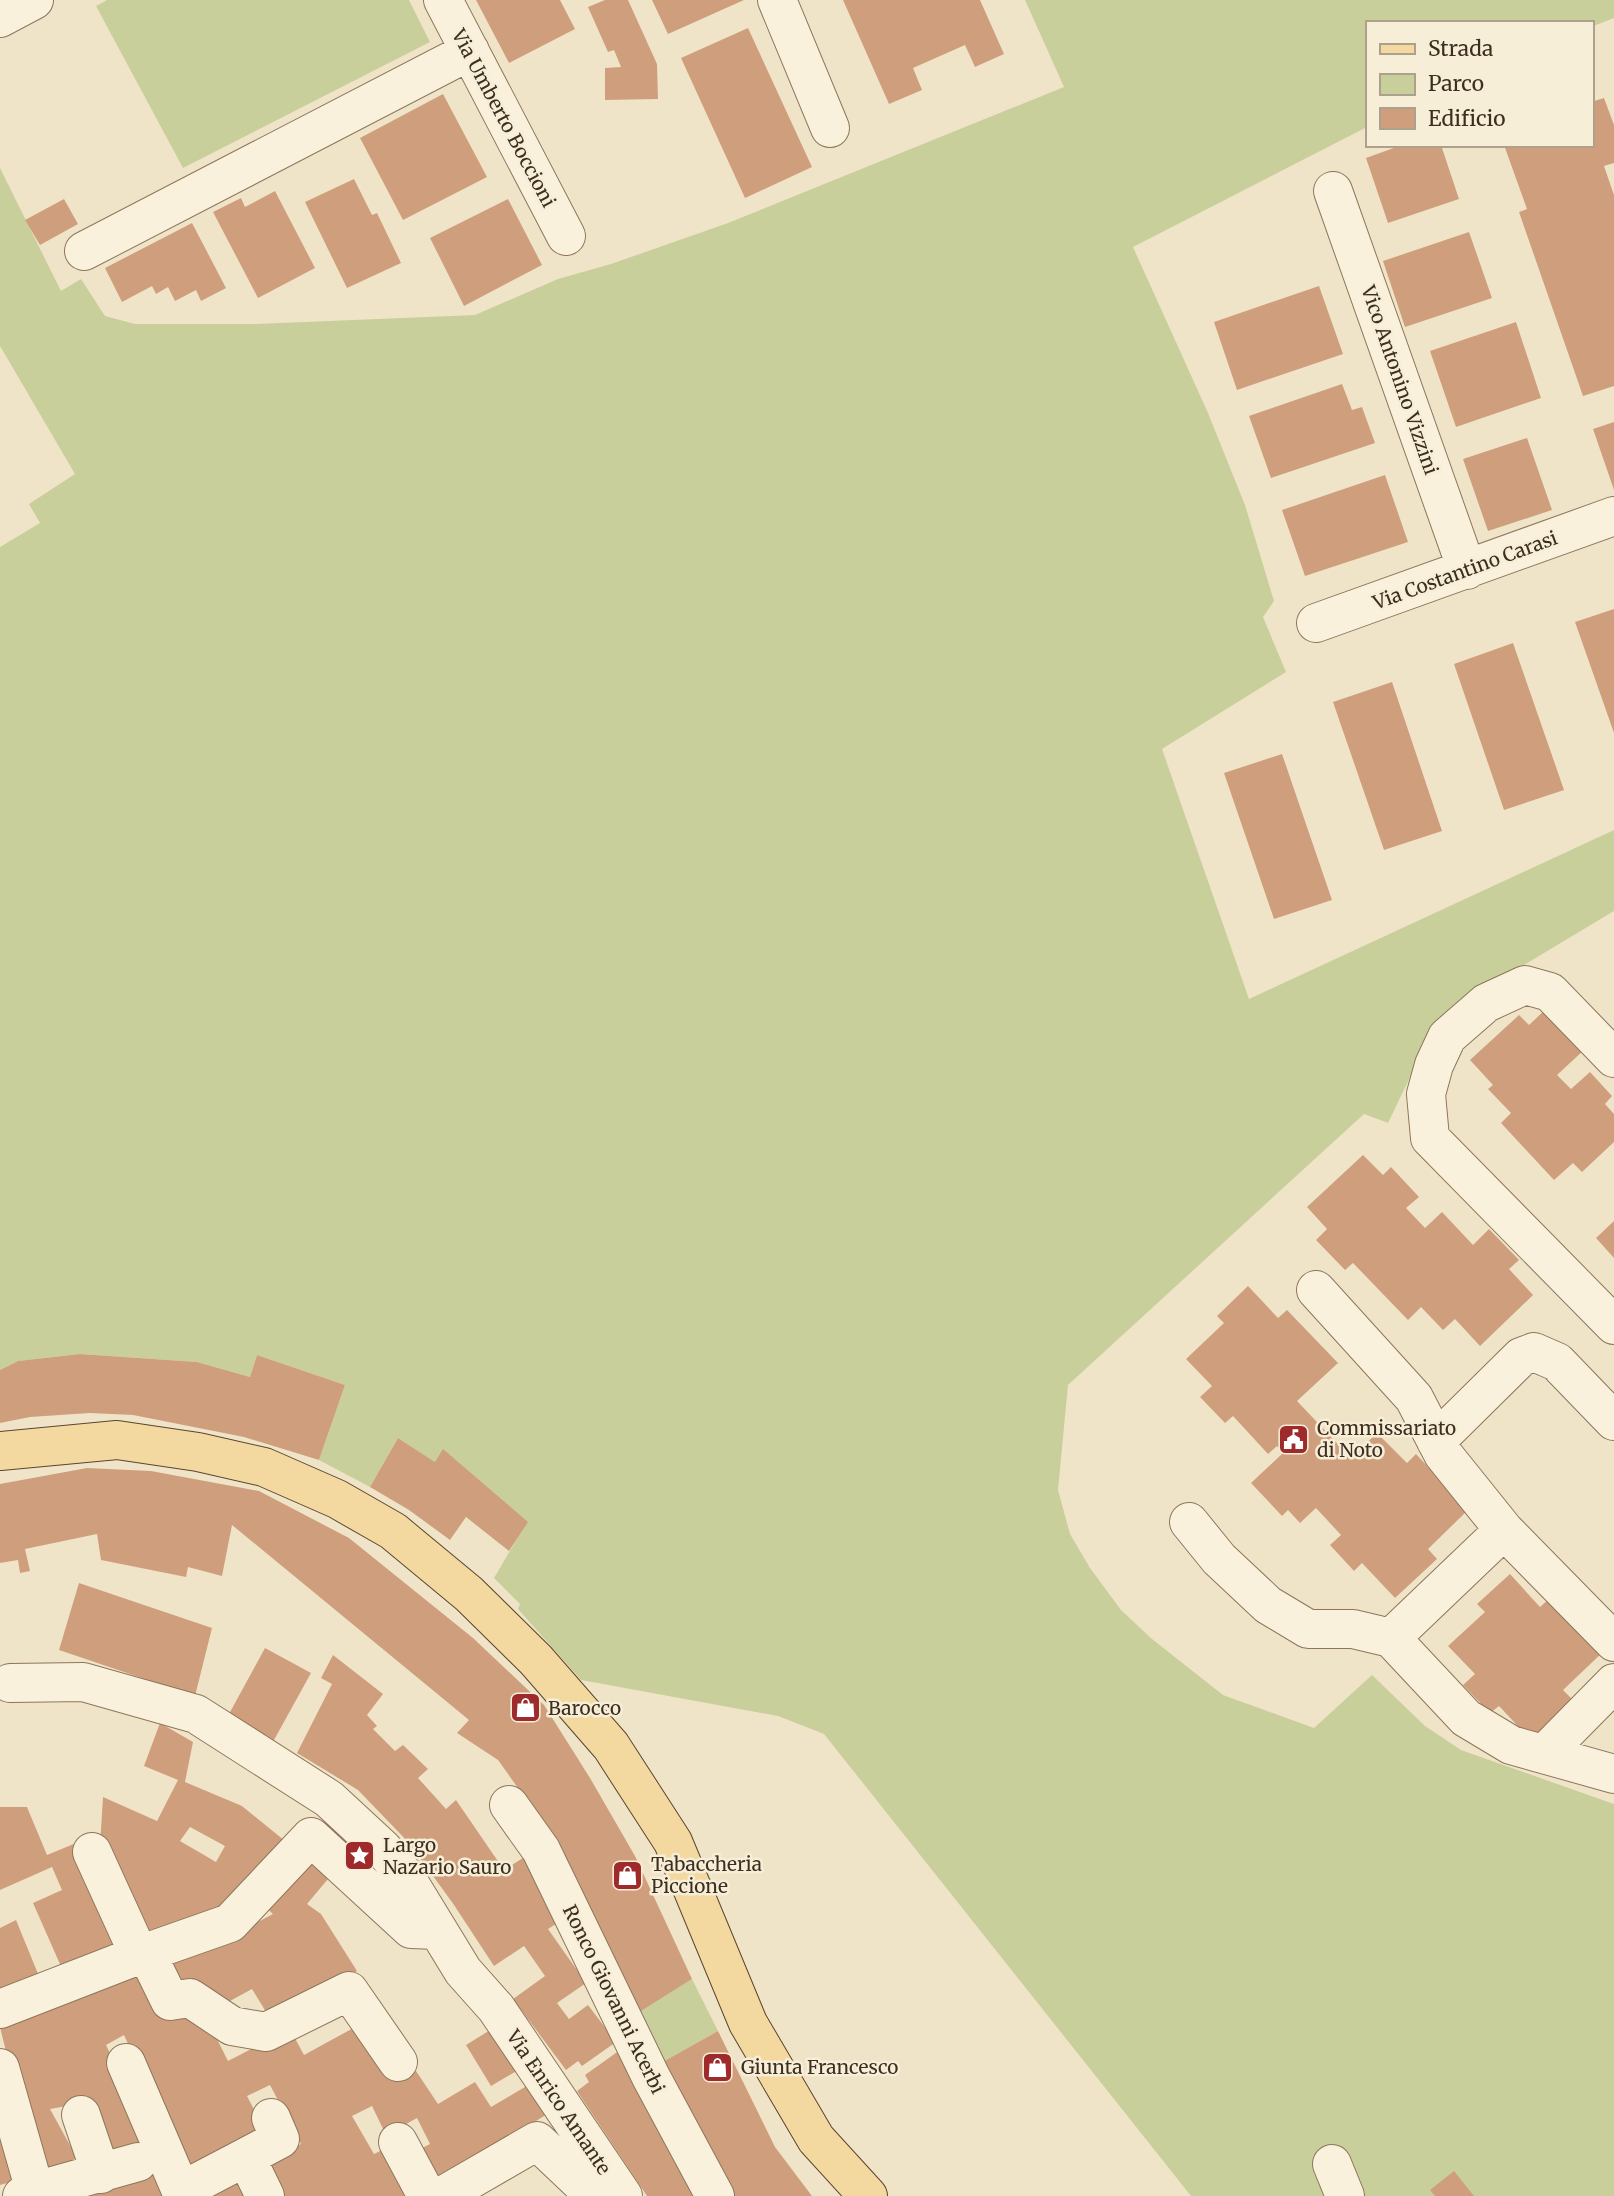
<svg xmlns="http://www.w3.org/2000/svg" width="1614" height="2196" font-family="Merriweather,serif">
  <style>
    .green { fill: #c9cf9b }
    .building { fill: #cf9f7d; fill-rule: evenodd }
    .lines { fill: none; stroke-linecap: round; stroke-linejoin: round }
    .minor-casing { stroke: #8d765c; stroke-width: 40 }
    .major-casing { stroke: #5b4430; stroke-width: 40 }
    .minor { stroke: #faf1dc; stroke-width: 38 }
    .major { stroke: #f3d9a0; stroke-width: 38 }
    .labels { text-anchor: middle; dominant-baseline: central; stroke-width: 5; stroke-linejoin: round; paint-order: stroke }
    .street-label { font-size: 19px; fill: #3d2e20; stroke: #f7eed8 }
    .poi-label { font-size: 19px; fill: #3d2e20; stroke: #f7eed8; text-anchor: start }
  </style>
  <rect width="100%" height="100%" fill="#f0e4c8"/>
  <path class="green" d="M 107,0 L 409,0 L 430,42 L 183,168 L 96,6 Z
    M 1025,0 L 1614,0 L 1614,18 L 1591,27 L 1591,23 L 1367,23 L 1367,127 L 1133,247 L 1208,413 L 1245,505 L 1274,601 L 1263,617 L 1286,672 L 1162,749 L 1249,999 L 1614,830 L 1614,911 L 1449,1010 L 1412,1073 L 1388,1123 L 1364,1114 L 1068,1385 L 1058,1490 L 1070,1534 L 1090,1568 L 1121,1610 L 1152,1639 L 1223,1695 L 1314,1728 L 1372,1675 L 1425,1726 L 1461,1750 L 1614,1804 L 1614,2196 L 1191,2196 L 824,1734 L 778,1716 L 581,1680 L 518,1609 L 520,1604 L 494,1578 L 527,1522 L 398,1438 L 370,1487 L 319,1460 L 345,1385 L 257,1355 L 250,1377 L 197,1362 L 80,1354 L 18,1361 L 0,1370 L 0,547 L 40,523 L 29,504 L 75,474 L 0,346 L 0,168 L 61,291 L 81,279 L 105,316 L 135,324 L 256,324 L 475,315 L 558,279 L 611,264 L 728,223 L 1064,87 Z
    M 692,1979 L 718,2031 L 659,2064 L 638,2013 Z"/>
  <path class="building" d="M 476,0 L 560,0 L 575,29 L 509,63 Z
    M 605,0 L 628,0 L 657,64 L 658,99 L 605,100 L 605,68 L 621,67 L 614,50 L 608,52 L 588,7 Z
    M 652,0 L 744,0 L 668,34 Z
    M 843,0 L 980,0 L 1004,54 L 975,67 L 965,45 L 913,68 L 922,90 L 889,104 Z
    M 748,28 L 812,167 L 745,198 L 681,58 Z
    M 443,94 L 487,177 L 403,220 L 360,138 Z
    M 1604,98 L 1614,125 L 1614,163 L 1604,166 L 1614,195 L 1614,386 L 1583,396 L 1519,212 L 1527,209 L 1504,145 L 1591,145 L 1591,102 Z
    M 1402,145 L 1441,145 L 1459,199 L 1388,223 L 1366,158 Z
    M 354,179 L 372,215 L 377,213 L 401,263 L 347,288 L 305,202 Z
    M 275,191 L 315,268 L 258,298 L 213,212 L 241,198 L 245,207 Z
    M 64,199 L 78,224 L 40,245 L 25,220 Z
    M 508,199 L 542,265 L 464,306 L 430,238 Z
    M 192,223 L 226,288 L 201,301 L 196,290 L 175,301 L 168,287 L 156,294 L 152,286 L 122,302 L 105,268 Z
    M 1469,232 L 1492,298 L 1405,327 L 1383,261 Z
    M 1319,286 L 1343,354 L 1237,390 L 1214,322 Z
    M 1516,322 L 1541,398 L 1456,427 L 1430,351 Z
    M 1342,384 L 1352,410 L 1362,407 L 1375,443 L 1271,478 L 1249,416 Z
    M 1614,422 L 1614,490 L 1593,429 Z
    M 1527,438 L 1552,510 L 1488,531 L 1463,459 Z
    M 1385,475 L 1408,542 L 1305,576 L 1282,510 Z
    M 1614,609 L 1614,733 L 1575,622 Z
    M 1513,643 L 1564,790 L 1504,810 L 1454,664 Z
    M 1392,682 L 1442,831 L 1384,850 L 1333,702 Z
    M 1282,754 L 1332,900 L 1274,919 L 1224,773 Z
    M 1547,1008 L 1585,1049 L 1557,1075 L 1571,1089 L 1590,1072 L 1612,1096 L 1605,1104 L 1614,1114 L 1614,1142 L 1582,1172 L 1573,1163 L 1554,1180 L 1501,1123 L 1511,1113 L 1488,1089 L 1493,1085 L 1470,1060 L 1519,1015 L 1529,1025 Z
    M 1363,1155 L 1383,1175 L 1391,1167 L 1419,1197 L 1406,1208 L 1425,1228 L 1442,1212 L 1473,1245 L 1489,1229 L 1519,1260 L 1509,1269 L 1533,1295 L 1480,1346 L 1455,1319 L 1443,1330 L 1421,1307 L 1408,1320 L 1353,1263 L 1345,1270 L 1316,1240 L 1327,1229 L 1307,1207 Z
    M 1614,1221 L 1614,1258 L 1596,1238 Z
    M 1248,1286 L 1278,1318 L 1287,1310 L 1338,1363 L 1297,1401 L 1351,1458 L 1377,1433 L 1407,1463 L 1416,1454 L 1468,1510 L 1428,1549 L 1437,1559 L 1395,1598 L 1362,1563 L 1354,1571 L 1330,1545 L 1341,1535 L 1316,1508 L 1300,1523 L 1288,1510 L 1282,1516 L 1251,1483 L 1283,1453 L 1277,1446 L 1268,1454 L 1233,1416 L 1225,1423 L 1200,1397 L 1212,1386 L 1186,1359 L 1224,1323 L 1217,1316 Z
    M 80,1354 L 197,1362 L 250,1377 L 257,1355 L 345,1385 L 319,1460 L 244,1437 L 133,1415 L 90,1413 L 30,1417 L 0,1423 L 0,1370 L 18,1361 Z
    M 398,1438 L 435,1462 L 443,1449 L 528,1522 L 509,1551 L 466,1517 L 450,1540 L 409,1510 L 370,1487 Z
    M 87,1468 L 151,1471 L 259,1491 L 349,1538 L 473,1638 L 544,1705 L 590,1778 L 635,1856 L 692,1979 L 638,2013 L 545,1826 L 498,1760 L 457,1733 L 469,1720 L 232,1525 L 222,1576 L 188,1567 L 186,1577 L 101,1560 L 97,1534 L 25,1549 L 30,1571 L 20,1573 L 18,1560 L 0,1563 L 0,1484 Z
    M 1510,1574 L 1540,1607 L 1551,1597 L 1603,1652 L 1563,1690 L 1573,1700 L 1531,1740 L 1499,1706 L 1490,1713 L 1463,1685 L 1475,1674 L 1448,1646 L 1485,1612 L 1477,1604 Z
    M 79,1583 L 212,1628 L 195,1696 L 59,1650 Z
    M 265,1648 L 311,1673 L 274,1740 L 229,1714 Z
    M 333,1655 L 383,1694 L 367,1715 L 377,1726 L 373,1729 L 395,1751 L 403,1745 L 428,1769 L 418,1778 L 446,1809 L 456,1800 L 504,1870 L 526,1856 L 559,1922 L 548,1929 L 586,1983 L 557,2003 L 569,2019 L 588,2005 L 616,2042 L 582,2066 L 578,2061 L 566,2070 L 513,1999 L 545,1976 L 524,1946 L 494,1966 L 454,1905 L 410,1844 L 358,1790 L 297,1753 L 332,1684 L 321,1678 Z
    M 160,1723 L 193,1742 L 185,1782 L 242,1806 L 290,1845 L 228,1917 L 145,1944 L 100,1845 L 103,1797 L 157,1821 L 178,1780 L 144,1766 ZM 190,1827 L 225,1846 L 216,1862 L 180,1841 Z
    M 0,1807 L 27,1807 L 47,1855 L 76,1843 L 121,1943 L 63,1971 L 33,1903 L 62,1890 L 52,1867 L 0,1890 Z
    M 307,1860 L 328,1879 L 307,1904 L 321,1914 L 357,1971 L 271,2020 L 252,1989 L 219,2007 L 192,1992 L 162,1960 L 250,1926 L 273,1914 L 262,1904 Z
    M 16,1920 L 41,1981 L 0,1998 L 0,1928 Z
    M 139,1968 L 189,2003 L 209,2023 L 228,2061 L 290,2029 L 304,2055 L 357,2026 L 397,2081 L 416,2071 L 438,2104 L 475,2082 L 491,2107 L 535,2081 L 552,2111 L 430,2187 L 412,2153 L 430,2144 L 417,2118 L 386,2135 L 372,2106 L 352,2116 L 374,2154 L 392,2145 L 415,2196 L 274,2196 L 260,2167 L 301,2144 L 270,2085 L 247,2096 L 267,2135 L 189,2180 L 124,2035 L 106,2045 L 127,2089 L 152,2149 L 114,2160 L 95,2101 L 50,2109 L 77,2158 L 40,2178 L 22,2117 L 0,2027 Z
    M 495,2027 L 520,2069 L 491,2086 L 466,2045 Z
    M 718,2031 L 775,2147 L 812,2196 L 732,2196 L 659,2064 Z
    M 620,2050 L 700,2196 L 647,2196 L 577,2091 L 589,2082 L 585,2075 Z
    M 0,2103 L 22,2179 L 0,2185 Z
    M 157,2165 L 175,2196 L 51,2196 Z
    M 241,2167 L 256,2196 L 185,2196 Z
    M 1454,2171 L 1474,2196 L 1435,2196 L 1430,2190 Z"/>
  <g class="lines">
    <defs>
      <path id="minor" d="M 443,0 L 566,236
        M 777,0 L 830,128
        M 0,18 L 34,0
        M 1333,191 L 1467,570
        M 84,251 L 470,51
        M 1316,623 L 1614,516
        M 1614,1058 L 1550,992 L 1525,985 L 1486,1003 L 1447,1037 L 1434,1065 L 1426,1094 L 1430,1138 L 1614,1325
        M 1316,1290 L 1414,1398 L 1443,1454 L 1504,1530 L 1614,1642
        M 1436,1441 L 1521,1357 L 1534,1352 L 1557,1362 L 1614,1421
        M 1189,1522 L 1219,1559 L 1268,1605 L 1308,1629 L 1353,1629 L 1391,1638 L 1466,1718 L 1511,1745 L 1614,1774
        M 1391,1638 L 1504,1530
        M 10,1683 L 83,1682 L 196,1714 L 329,1799 L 383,1849 L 405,1876 L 463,1971 L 496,2008 L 623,2196
        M 1544,1754 L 1614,1683
        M 509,1805 L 541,1850 L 651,2077 L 715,2196
        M 92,1852 L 139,1955
        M 146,1952 L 170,2001 L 190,1998 L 232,2026 L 266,2032 L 349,1991 L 398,2062
        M 0,2009 L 139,1955 L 230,1923 L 311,1837 L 411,1929 L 437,1930
        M 126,2063 L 181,2191 L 246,2157 L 265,2196
        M 0,2068 L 35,2191 L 22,2196
        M 81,2115 L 101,2174
        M 398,2142 L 427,2196
        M 246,2157 L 280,2139 L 271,2118
        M 1332,2164 L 1345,2196
        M 35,2191 L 138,2162
        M 442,2196 L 537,2141 L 595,2196"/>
      <path id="major" d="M 0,1451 L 117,1440 L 198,1452 L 264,1467 L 337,1499 L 393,1531 L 469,1594 L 536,1660 L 611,1746 L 673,1842 L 748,2023 L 816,2139 L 868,2196"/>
    </defs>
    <use href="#minor" class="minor-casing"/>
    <use href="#major" class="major-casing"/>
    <use href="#minor" class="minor"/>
    <use href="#major" class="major"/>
  </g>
  <defs>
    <symbol id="civic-square" viewBox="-11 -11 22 22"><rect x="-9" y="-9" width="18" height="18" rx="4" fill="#9e2a2b" stroke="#f7eed8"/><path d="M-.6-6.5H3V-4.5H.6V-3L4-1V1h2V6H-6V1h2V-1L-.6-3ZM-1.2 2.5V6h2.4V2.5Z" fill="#fff"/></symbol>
    <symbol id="shop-square" viewBox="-11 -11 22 22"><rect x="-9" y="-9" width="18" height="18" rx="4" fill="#9e2a2b" stroke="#f7eed8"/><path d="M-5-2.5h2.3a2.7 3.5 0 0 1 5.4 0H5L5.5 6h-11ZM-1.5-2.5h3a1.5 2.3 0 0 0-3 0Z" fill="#fff"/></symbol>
    <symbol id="sight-square" viewBox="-11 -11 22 22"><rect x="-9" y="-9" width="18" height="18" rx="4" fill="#9e2a2b" stroke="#f7eed8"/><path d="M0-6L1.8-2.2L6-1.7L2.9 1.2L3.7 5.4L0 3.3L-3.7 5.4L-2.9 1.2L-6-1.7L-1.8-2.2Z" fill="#fff"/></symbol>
  </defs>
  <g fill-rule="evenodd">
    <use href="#civic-square" x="1276" y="1422" width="35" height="35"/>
    <use href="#shop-square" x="508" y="1690" width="35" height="35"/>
    <use href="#sight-square" x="342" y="1838" width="35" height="35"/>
    <use href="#shop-square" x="610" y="1858" width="35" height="35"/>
    <use href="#shop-square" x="700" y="2050" width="35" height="35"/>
  </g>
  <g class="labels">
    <g class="street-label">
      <text transform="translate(504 118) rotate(62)">Via Umberto Boccioni</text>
      <text transform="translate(1400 380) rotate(71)">Vico Antonino Vizzini</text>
      <text transform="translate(1465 570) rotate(-20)">Via Costantino Carasi</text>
      <text transform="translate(614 1999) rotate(64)">Ronco Giovanni Acerbi</text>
      <text transform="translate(559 2102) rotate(56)">Via Enrico Amante</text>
    </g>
    <g class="poi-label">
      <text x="1317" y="1428">Commissariato<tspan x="1317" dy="22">di Noto</tspan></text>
      <text x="548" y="1708">Barocco</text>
      <text x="383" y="1845">Largo<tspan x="383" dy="22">Nazario Sauro</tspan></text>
      <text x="651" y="1864">Tabaccheria<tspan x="651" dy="22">Piccione</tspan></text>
      <text x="741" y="2067">Giunta Francesco</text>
    </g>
  </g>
  <rect x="1366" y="21" width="228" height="126" fill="#f7eed8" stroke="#ada18e" stroke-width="2"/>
  <rect x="1380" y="44" width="35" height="10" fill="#f3d9a0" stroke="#ada18e" stroke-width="2"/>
  <text x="1428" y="56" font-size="21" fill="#3d2e20">Strada</text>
  <rect x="1380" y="74" width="35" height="21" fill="#c9cf9b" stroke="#ada18e" stroke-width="2"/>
  <text x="1428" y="91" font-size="21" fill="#3d2e20">Parco</text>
  <rect x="1380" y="108" width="35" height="21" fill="#cf9f7d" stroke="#ada18e" stroke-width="2"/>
  <text x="1428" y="126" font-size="21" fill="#3d2e20">Edificio</text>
</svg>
